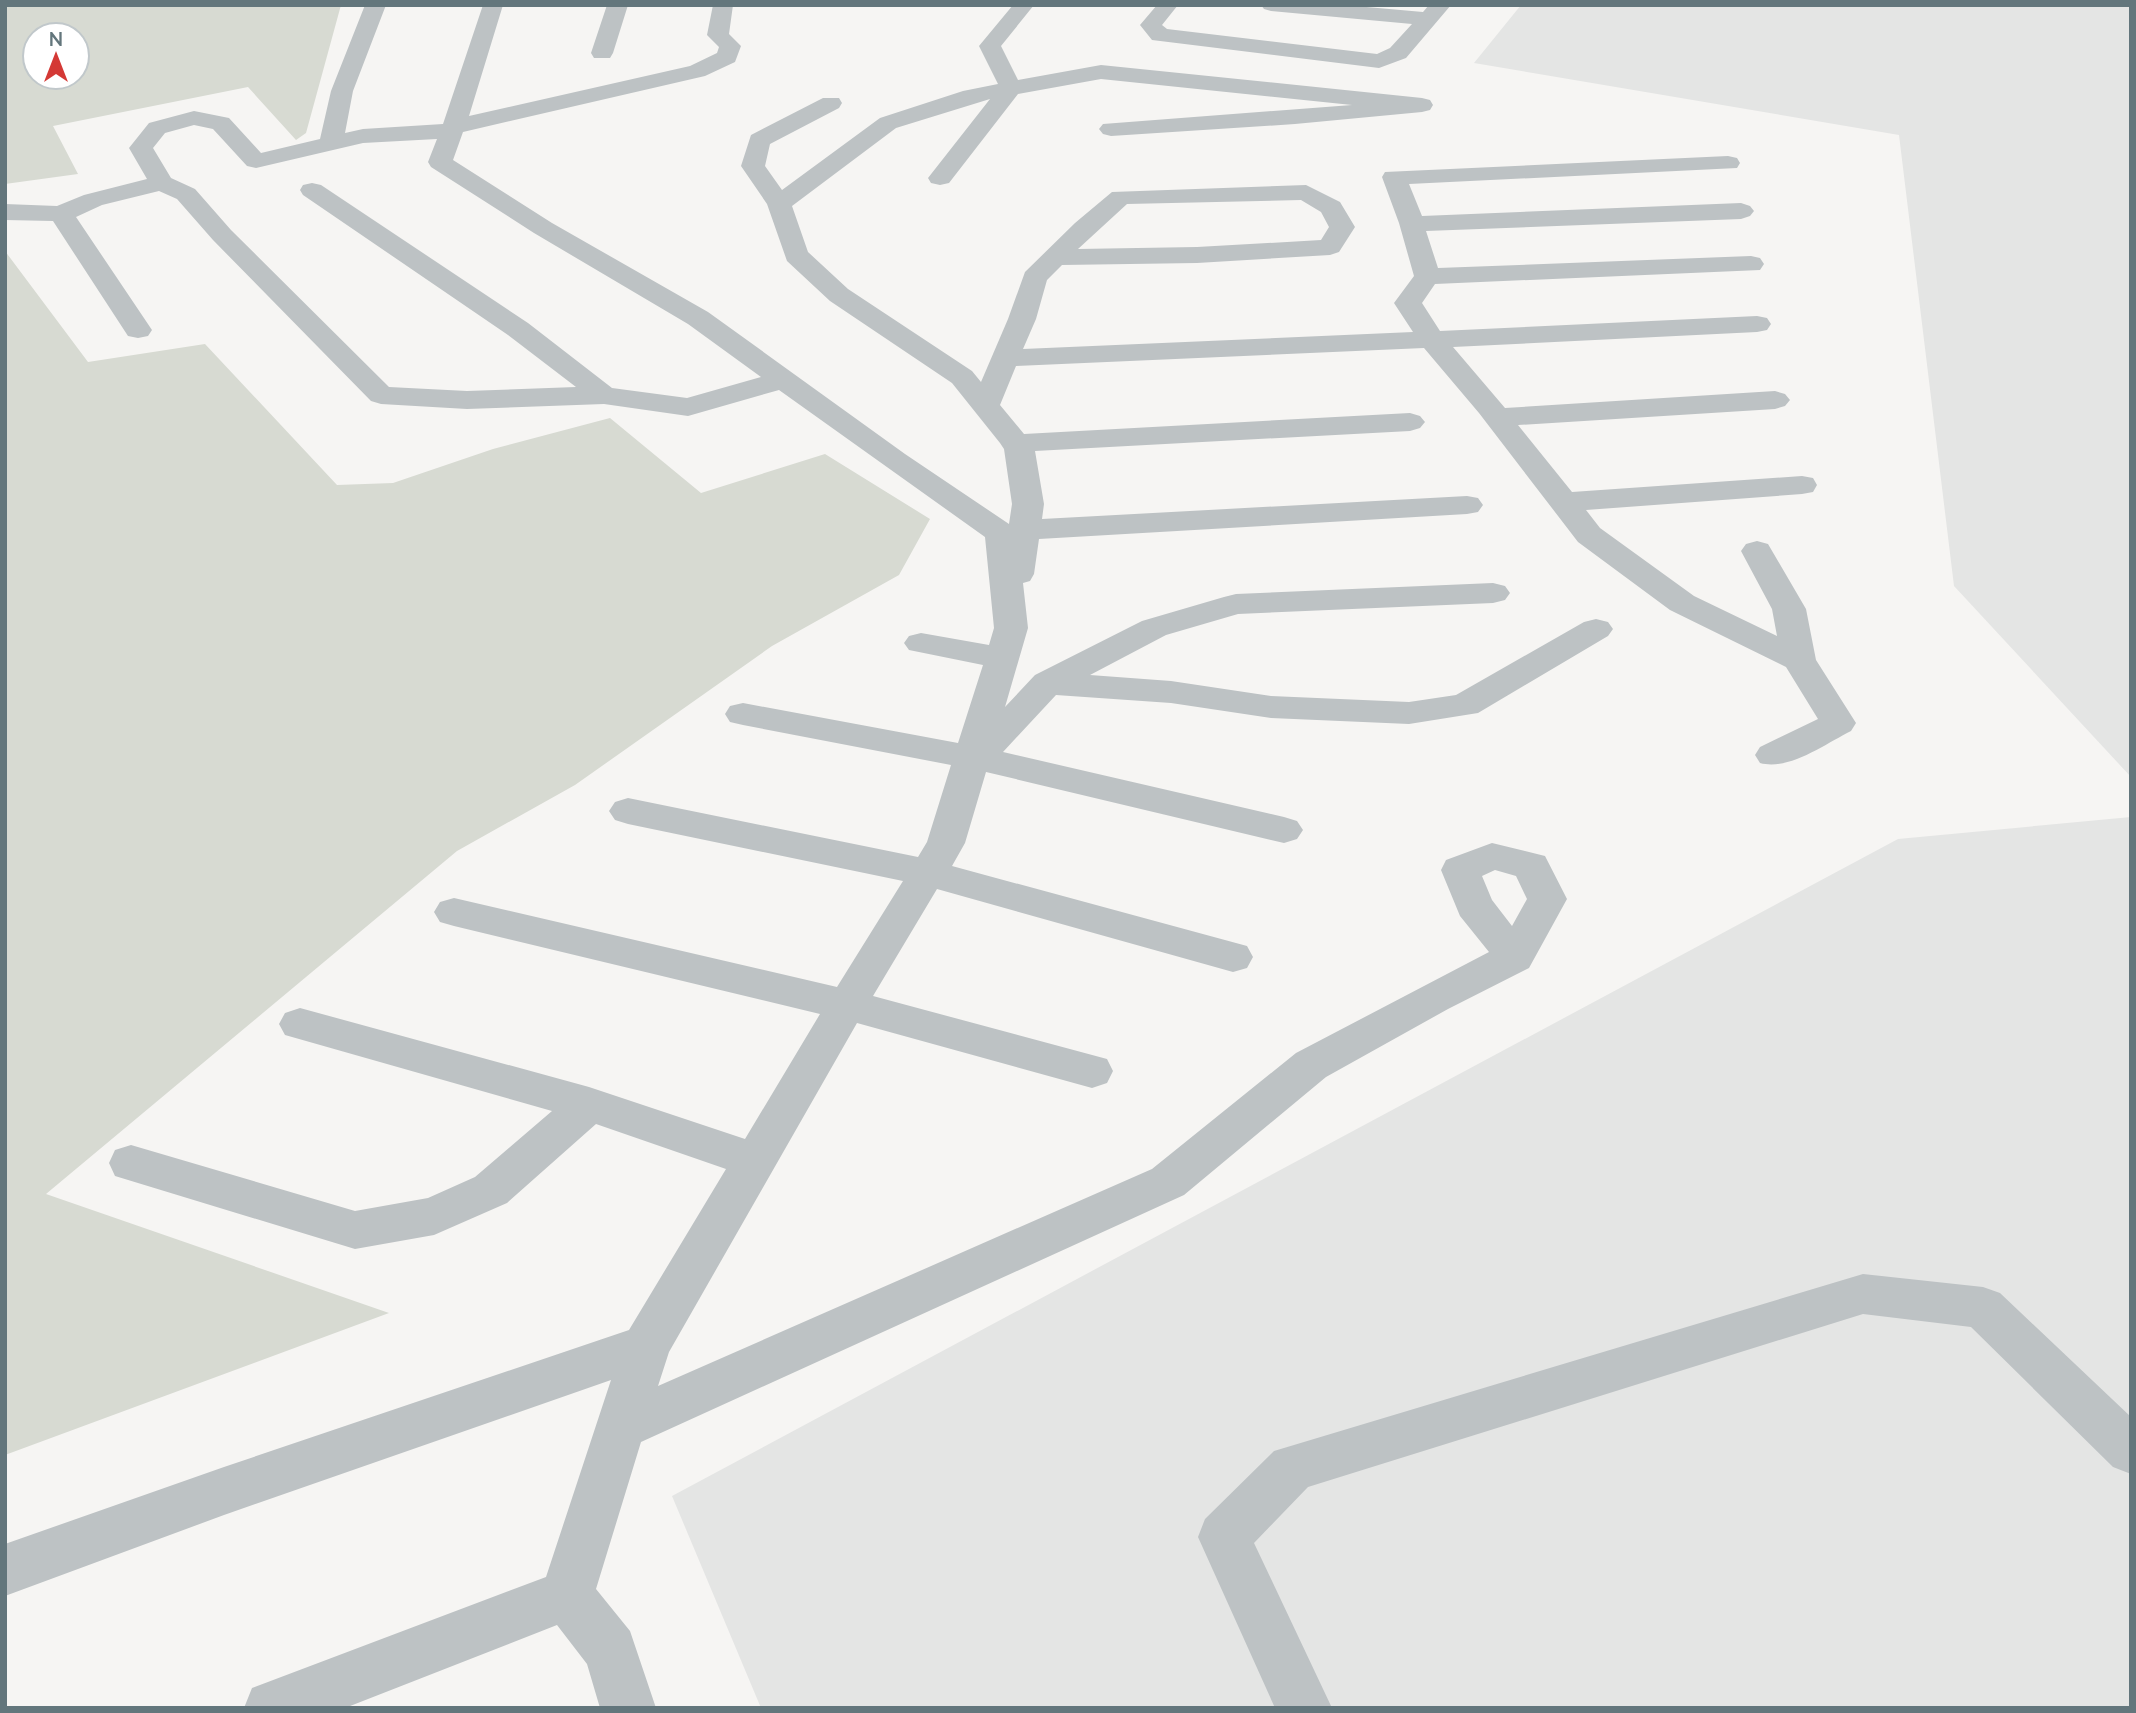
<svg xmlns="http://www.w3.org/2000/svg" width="2136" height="1713" font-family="Mulish,sans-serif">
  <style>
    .built { fill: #e4e5e4 }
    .green { fill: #d7dad2; fill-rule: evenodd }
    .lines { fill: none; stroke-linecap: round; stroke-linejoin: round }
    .minor { fill: #bdc2c4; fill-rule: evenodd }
  </style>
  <rect width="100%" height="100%" fill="#f6f5f3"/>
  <path class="built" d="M 1521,5 L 2131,5 L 2131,777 L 1954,586 L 1899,135 L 1474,63 Z
    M 2131,817 L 2131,1708 L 761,1708 L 672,1496 L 1898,839 Z"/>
  <path class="green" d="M 5,5 L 341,5 L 306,133 L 296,140 L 248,87 L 53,126 L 78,174 L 5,184 ZM 35,35 L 77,35 L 77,77 L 35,77 Z
    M 5,251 L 88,362 L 205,344 L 337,485 L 393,483 L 493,449 L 610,418 L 701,493 L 825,454 L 930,519 L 899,575 L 772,646 L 575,785 L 457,851 L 46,1194 L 389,1313 L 5,1455 Z"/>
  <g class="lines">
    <path class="minor" d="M 365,5 L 386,5 L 353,91 L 345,133 L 363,129 L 443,124 L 483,5 L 503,5 L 469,116 L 690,66 L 717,53 L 719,47 L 707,35 L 713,5 L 733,5 L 729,34 L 741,46 L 735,62 L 705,76 L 463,132 L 453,160 L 552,223 L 708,312 L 905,454 L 1009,524 L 1012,504 L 1004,449 L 1000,443 L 952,383 L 830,301 L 787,261 L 767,204 L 741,166 L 751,135 L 823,98 L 839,98 L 842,103 L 839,108 L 770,144 L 765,166 L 782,190 L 880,118 L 963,91 L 998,84 L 979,46 L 1013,5 L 1034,5 L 1001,46 L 1018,80 L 1101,65 L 1422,98 L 1430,100 L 1433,105 L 1430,110 L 1422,112 L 1295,124 L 1111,136 L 1103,134 L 1099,129 L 1103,124 L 1352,105 L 1101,79 L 1018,94 L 949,183 L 940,185 L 931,183 L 928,178 L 990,99 L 896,128 L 792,206 L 808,252 L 848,289 L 972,371 L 981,382 L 1008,319 L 1025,272 L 1075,223 L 1112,192 L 1306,185 L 1340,202 L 1355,227 L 1339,252 L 1330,255 L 1197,263 L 1062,265 L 1047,280 L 1036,319 L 1023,349 L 1413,332 L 1394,303 L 1414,276 L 1399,223 L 1382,177 L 1385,172 L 1728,156 L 1737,158 L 1740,163 L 1737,168 L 1409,184 L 1422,216 L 1741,203 L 1750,206 L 1754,211 L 1750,216 L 1741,219 L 1426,231 L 1438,268 L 1751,256 L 1760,258 L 1764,264 L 1760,270 L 1435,284 L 1422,303 L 1440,331 L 1757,316 L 1767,318 L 1771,324 L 1767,330 L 1757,332 L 1453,347 L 1505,408 L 1775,391 L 1785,394 L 1790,400 L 1785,406 L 1775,409 L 1518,425 L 1572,492 L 1802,476 L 1813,478 L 1817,485 L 1813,492 L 1802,494 L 1586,510 L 1600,528 L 1694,596 L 1777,636 L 1772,609 L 1741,551 L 1746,544 L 1757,541 L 1768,544 L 1806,609 L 1816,660 L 1856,723 L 1851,731 C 1825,744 1789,771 1760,763 L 1755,755 L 1760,747 L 1818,719 L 1786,667 L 1670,610 L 1578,542 L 1479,413 L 1424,348 L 1016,366 L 1000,405 L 1024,434 L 1410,413 L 1420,416 L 1425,422 L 1420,428 L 1410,431 L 1035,451 L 1044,504 L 1042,519 L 1467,496 L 1478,498 L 1483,505 L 1478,512 L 1467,514 L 1039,539 L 1034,574 L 1030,581 L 1023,583 L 1028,628 L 1005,707 L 1035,675 L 1142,621 L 1224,597 L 1236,594 L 1493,583 L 1505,586 L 1510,593 L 1505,600 L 1493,603 L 1238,614 L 1166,635 L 1090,675 L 1171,681 L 1271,696 L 1409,702 L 1456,695 L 1584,622 L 1596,619 L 1608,622 L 1613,629 L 1608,636 L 1478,713 L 1409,724 L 1271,718 L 1171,703 L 1056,695 L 1003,752 L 1284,817 L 1297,821 L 1303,830 L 1297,839 L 1284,843 L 986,772 L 965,843 L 952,866 L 1247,946 L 1253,957 L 1247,968 L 1233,972 L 937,889 L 873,996 L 1107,1059 L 1113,1071 L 1107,1083 L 1092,1088 L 857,1023 L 669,1352 L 658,1386 L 1152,1169 L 1296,1053 L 1489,952 L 1460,916 L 1441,870 L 1446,860 L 1492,843 L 1545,856 L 1567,899 L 1529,968 L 1448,1009 L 1326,1077 L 1184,1195 L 641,1442 L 596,1589 L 630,1631 L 656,1708 L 600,1708 L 587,1664 L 557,1625 L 345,1708 L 244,1708 L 252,1688 L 546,1577 L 611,1380 L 224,1515 L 5,1596 L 5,1544 L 224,1467 L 629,1330 L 726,1169 L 596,1124 L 507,1203 L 434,1235 L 355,1249 L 115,1176 L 109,1163 L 115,1150 L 131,1145 L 355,1211 L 428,1198 L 475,1177 L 552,1111 L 285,1035 L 279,1024 L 285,1013 L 300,1008 L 589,1087 L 745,1139 L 820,1014 L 454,926 L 440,922 L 434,912 L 440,902 L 454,898 L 837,987 L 903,881 L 628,824 L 615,820 L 609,811 L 615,802 L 628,798 L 918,857 L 927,842 L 951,765 L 743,725 L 730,722 L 725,714 L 730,706 L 743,703 L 958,743 L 983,665 L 909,650 L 904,643 L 909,636 L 921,633 L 989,645 L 994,628 L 985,537 L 779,390 L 688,416 L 604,404 L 467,409 L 381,404 L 371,401 L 213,240 L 177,199 L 159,191 L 102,205 L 76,217 L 152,330 L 148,336 L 138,338 L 128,336 L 53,221 L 5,220 L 5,204 L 57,206 L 84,195 L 147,179 L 129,148 L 149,123 L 194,111 L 229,118 L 261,153 L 320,139 L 331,91 ZM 194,125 L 213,129 L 247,166 L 256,168 L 363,143 L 437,139 L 428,162 L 431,167 L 534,233 L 688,324 L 761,377 L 687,398 L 612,388 L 528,323 L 321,185 L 312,183 L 303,185 L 300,190 L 303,195 L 508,335 L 576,387 L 467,391 L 389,387 L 231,230 L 195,189 L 171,178 L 153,148 L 165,133 ZM 1301,200 L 1321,212 L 1329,227 L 1321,240 L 1197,247 L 1078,249 L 1127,204 ZM 1495,870 L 1516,876 L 1527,899 L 1512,926 L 1492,900 L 1482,876 Z
      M 607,5 L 628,5 L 613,53 L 610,58 L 594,58 L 591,53 Z
      M 1157,5 L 1178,5 L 1162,25 L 1167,29 L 1377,54 L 1390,48 L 1412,24 L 1271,11 L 1264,9 L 1261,5 L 1344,5 L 1423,12 L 1429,5 L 1451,5 L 1406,58 L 1379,68 L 1152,40 L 1140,25 Z
      M 1863,1274 L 1983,1287 L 2000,1293 L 2131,1417 L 2131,1474 L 2113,1467 L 1971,1327 L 1863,1314 L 1308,1487 L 1254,1543 L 1332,1708 L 1275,1708 L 1198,1537 L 1205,1519 L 1274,1451 Z"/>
  </g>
  <rect width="2136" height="1713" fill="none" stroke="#63767c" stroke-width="14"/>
  <g transform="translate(56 56)"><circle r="33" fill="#ffffff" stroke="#c1c8cb" stroke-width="2"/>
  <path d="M0-5L12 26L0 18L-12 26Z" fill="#d43935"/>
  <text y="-10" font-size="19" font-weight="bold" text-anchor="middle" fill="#63767c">N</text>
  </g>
</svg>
